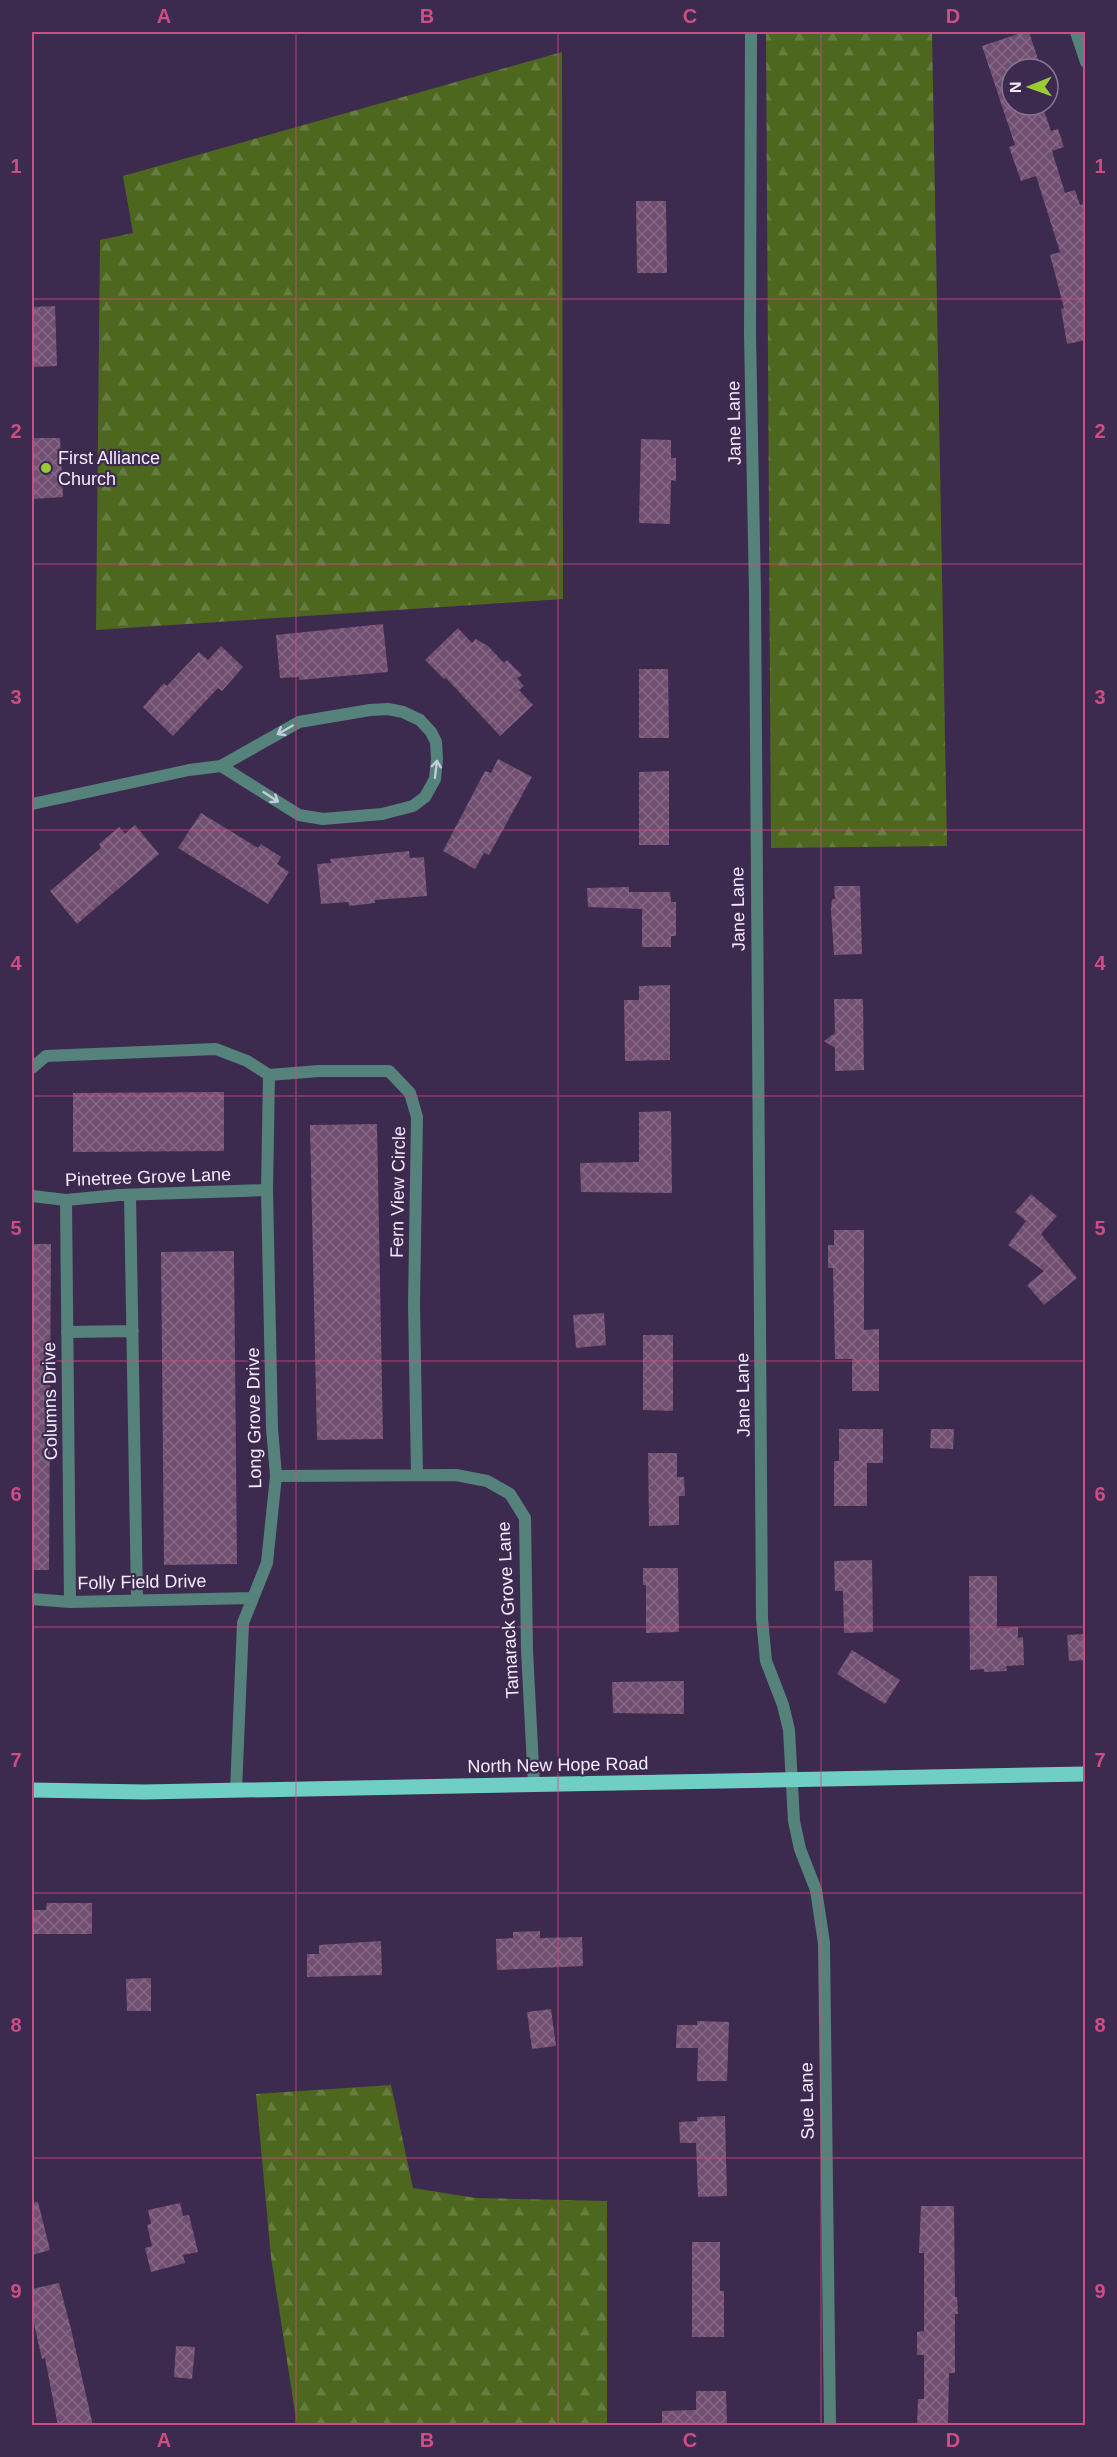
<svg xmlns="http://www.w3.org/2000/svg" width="1117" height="2457" font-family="Helvetica,sans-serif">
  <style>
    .forest { fill: url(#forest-firs) }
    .building { fill: url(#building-cross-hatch) }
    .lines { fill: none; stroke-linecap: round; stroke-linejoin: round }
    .minor { stroke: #56827c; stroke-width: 12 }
    .primary { stroke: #70cfc5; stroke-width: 15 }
    .oneway { stroke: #c5ccd7 }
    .grid { fill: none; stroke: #ce4d84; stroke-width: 1.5; stroke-opacity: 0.55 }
    .poi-dot { fill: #99cb35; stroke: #3d2a4f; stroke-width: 2 }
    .labels { text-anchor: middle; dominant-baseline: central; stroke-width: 4.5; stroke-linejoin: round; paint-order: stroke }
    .street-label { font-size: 18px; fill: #f4ebfe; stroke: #3d2a4f }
    .poi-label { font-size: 18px; fill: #f4ebfe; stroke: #3d2a4f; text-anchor: start }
    .neatline { fill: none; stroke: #ce4d84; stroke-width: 2 }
    .grid-label { font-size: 20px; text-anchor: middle; font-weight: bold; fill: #ce4d84 }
  </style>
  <defs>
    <pattern id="forest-firs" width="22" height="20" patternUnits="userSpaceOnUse" patternTransform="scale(1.5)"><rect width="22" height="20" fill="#4d671e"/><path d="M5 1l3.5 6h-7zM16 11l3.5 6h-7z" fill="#677d40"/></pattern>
    <pattern id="building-cross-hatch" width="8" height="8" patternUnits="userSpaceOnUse" patternTransform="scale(1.5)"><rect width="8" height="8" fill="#714f71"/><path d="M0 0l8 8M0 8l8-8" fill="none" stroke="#866886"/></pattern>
  </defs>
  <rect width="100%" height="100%" fill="#3d2a4f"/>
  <path class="forest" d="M 766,32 L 932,32 L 947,846 L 771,848 Z
    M 562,52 L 563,599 L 96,630 L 100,240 L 133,233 L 123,176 Z
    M 391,2085 L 413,2188 L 476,2198 L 607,2201 L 607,2425 L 297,2425 L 271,2257 L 256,2094 Z"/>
  <path class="building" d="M 1024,32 L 1029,32 L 1040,65 L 1029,69 L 1012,69 L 1012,105 L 1042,105 L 1051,131 L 1058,129 L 1064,147 L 1052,151 L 1065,193 L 1075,190 L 1080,205 L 1086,203 L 1086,340 L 1067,344 L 1061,309 L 1064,308 L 1050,255 L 1060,252 L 1036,176 L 1021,181 L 1009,147 L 1015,145 L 982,46 Z
    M 636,201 L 666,201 L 667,273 L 637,273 Z
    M 55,306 L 57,366 L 32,367 L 32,307 Z
    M 32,438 L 60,438 L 63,497 L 32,499 Z
    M 641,439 L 671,440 L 671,458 L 676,458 L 676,481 L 671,480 L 670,524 L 639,523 Z
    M 383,624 L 388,672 L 299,680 L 299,677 L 280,678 L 276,635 Z
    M 458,628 L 472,643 L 476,639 L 488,646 L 504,663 L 507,660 L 522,675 L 517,678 L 524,686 L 519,690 L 533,705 L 500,736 L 446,678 L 444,679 L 425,660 Z
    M 221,646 L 243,667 L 222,691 L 218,688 L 173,736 L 143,707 L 164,683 L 167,686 L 199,652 L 208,660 Z
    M 639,669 L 668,669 L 669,738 L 639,738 Z
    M 498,759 L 532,777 L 489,855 L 484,853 L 475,869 L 443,851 L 485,771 L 491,773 Z
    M 669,771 L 669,845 L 639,845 L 639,772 Z
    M 201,813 L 258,848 L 261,844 L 281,857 L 277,864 L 289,872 L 268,904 L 178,848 Z
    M 135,825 L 159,854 L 77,924 L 50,891 L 101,848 L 99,844 L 119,827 L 125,834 Z
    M 409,851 L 410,858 L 424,857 L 427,896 L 375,900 L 375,903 L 349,906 L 348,902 L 321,904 L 317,864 L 331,863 L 330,859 Z
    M 834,886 L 860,886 L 862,954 L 834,955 L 831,910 L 832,899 L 835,899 Z
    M 629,887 L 629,892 L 670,892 L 671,902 L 676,902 L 676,936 L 671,936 L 671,947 L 642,947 L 642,909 L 588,907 L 587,888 Z
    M 670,985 L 670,1060 L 625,1061 L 624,1000 L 639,1000 L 639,986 Z
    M 834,999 L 863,999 L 864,1070 L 835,1071 L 835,1048 L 824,1041 L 835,1033 Z
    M 224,1092 L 224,1151 L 73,1152 L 73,1093 Z
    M 671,1111 L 672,1193 L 581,1192 L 580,1163 L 639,1162 L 639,1112 Z
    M 377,1124 L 383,1439 L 317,1440 L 310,1125 Z
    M 1031,1194 L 1057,1216 L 1041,1234 L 1077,1278 L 1044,1305 L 1027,1285 L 1044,1271 L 1008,1245 L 1026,1221 L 1015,1212 Z
    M 834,1230 L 864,1230 L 864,1330 L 879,1329 L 879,1391 L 852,1391 L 852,1359 L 835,1359 L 833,1268 L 828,1268 L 828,1245 L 834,1245 Z
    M 32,1244 L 51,1244 L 49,1570 L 32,1570 Z
    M 234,1251 L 237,1564 L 164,1565 L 161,1252 Z
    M 604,1313 L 606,1345 L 576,1348 L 573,1315 Z
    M 643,1335 L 673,1335 L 673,1411 L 643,1410 Z
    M 839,1429 L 883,1429 L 883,1463 L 867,1463 L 867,1506 L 834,1506 L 834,1461 L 839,1461 Z
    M 931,1429 L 954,1429 L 953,1449 L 930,1448 Z
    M 648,1453 L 677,1453 L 677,1477 L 684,1477 L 685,1496 L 679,1496 L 679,1525 L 649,1526 Z
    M 872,1560 L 873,1632 L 844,1633 L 843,1591 L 835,1591 L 834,1561 Z
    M 643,1568 L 678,1568 L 679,1632 L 646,1633 L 646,1585 L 643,1585 Z
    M 969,1576 L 997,1576 L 997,1628 L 1018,1627 L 1018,1638 L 1023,1637 L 1024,1665 L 1006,1666 L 1007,1671 L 984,1672 L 984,1669 L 970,1670 Z
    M 1086,1634 L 1086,1660 L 1069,1661 L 1067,1635 Z
    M 852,1650 L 900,1680 L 885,1704 L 837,1674 Z
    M 684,1681 L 684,1714 L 613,1713 L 612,1682 Z
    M 47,1903 L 92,1903 L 92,1934 L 32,1934 L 32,1910 L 46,1910 Z
    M 540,1931 L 540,1938 L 582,1937 L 583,1966 L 497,1970 L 496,1939 L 513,1938 L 513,1932 Z
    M 381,1941 L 382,1975 L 307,1977 L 307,1954 L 319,1954 L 319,1945 Z
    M 151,1978 L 151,2011 L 127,2011 L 126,1979 Z
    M 551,2009 L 556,2046 L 532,2049 L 527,2012 Z
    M 697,2021 L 729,2022 L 727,2081 L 697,2081 L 698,2048 L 676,2048 L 677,2025 L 697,2025 Z
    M 725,2116 L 727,2196 L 698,2197 L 696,2143 L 680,2143 L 679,2122 L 697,2121 L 697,2117 Z
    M 38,2202 L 50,2250 L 32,2255 L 32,2203 Z
    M 180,2203 L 183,2216 L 189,2215 L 198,2252 L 183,2255 L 185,2263 L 151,2272 L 145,2248 L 152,2246 L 147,2225 L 151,2224 L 148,2210 Z
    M 921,2206 L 954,2206 L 955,2297 L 957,2297 L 958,2314 L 955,2314 L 955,2373 L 949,2373 L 948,2426 L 917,2426 L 918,2399 L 924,2399 L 924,2355 L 917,2355 L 917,2332 L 924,2331 L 924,2253 L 919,2253 Z
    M 692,2242 L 720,2242 L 720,2291 L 724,2291 L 724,2337 L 692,2337 Z
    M 59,2283 L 71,2329 L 93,2426 L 58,2426 L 45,2358 L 42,2359 L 32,2315 L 32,2289 Z
    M 176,2346 L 195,2347 L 192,2379 L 174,2377 Z
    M 696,2391 L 726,2391 L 727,2426 L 662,2426 L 662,2411 L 696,2410 Z"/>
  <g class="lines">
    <path class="minor" d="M 751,32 L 750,335 L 755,593 L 762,1619 L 766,1661 L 783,1705 L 789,1730 L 794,1821 L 800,1849 L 816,1890 L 824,1943 L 830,2426
      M 1076,32 L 1086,62
      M 32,804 L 189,770 L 221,766 L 299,722 L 370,710 L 388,709 L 403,712 L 420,720 L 431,732 L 436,742 L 437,759 L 435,779 L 425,797 L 413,806 L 382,814 L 323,819 L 299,815 L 221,766
      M 32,1068 L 46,1056 L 216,1049 L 247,1061 L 269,1075 L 319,1071 L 389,1071 L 410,1093 L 417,1117 L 414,1304 L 417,1475
      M 130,1195 L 137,1600
      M 32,1196 L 66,1200 L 119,1195 L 267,1190
      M 66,1200 L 70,1602
      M 67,1332 L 133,1331
      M 276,1476 L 456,1475 L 487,1481 L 510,1494 L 525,1518 L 527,1651 L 534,1785
      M 32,1599 L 70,1602 L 252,1598
      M 236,1790 L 243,1623 L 267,1563 L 276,1476 L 272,1428 L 267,1190 L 269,1075"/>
    <path class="primary" d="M 32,1790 L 144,1792 L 1086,1774"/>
  </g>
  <defs><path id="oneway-shaft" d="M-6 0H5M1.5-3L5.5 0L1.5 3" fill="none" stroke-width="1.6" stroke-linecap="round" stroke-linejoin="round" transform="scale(1.5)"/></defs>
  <g class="oneway">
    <use href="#oneway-shaft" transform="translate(285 730) rotate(150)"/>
    <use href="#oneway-shaft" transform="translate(436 769) rotate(-83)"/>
    <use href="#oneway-shaft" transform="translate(271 797) rotate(33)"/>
  </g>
  <path class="grid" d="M 296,32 L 296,2426M 558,32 L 558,2426M 821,32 L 821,2426M 32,299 L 1086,299M 32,564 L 1086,564M 32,830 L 1086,830M 32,1096 L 1086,1096M 32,1361 L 1086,1361M 32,1627 L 1086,1627M 32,1893 L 1086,1893M 32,2158 L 1086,2158"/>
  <circle class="poi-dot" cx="46" cy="468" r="6"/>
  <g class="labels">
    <g class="street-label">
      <text transform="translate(734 423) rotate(-91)">Jane Lane</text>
      <text transform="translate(738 909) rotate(-91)">Jane Lane</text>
      <text transform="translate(148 1177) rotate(-2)">Pinetree Grove Lane</text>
      <text transform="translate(398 1192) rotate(-89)">Fern View Circle</text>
      <text transform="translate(743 1395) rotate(-91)">Jane Lane</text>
      <text transform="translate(50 1401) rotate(-91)">Columns Drive</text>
      <text transform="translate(254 1418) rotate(-91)">Long Grove Drive</text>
      <text transform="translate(142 1582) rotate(-1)">Folly Field Drive</text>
      <text transform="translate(508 1610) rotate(-93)">Tamarack Grove Lane</text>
      <text transform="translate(558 1765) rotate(-1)">North New Hope Road</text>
      <text transform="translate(807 2101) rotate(-91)">Sue Lane</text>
    </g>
    <g class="poi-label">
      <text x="58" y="458">First Alliance<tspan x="58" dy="21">Church</tspan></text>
    </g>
  </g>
  <rect width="1117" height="2457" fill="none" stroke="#3d2a4f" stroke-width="66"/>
  <g transform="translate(1030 87) rotate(269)"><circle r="28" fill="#3d2a4f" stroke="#867795" stroke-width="1.5"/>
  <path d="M0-4.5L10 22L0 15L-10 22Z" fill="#99cb35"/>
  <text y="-9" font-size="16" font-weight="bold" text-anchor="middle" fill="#f4ebfe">N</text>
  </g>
  <rect x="33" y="33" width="1051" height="2391" class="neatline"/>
  <g class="grid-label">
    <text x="164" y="23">A</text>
    <text x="427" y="23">B</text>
    <text x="690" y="23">C</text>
    <text x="953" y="23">D</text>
    <text x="16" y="173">1</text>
    <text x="1100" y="173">1</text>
    <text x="16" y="438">2</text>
    <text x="1100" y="438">2</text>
    <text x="16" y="704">3</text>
    <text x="1100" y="704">3</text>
    <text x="16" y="970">4</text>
    <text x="1100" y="970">4</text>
    <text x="16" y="1235">5</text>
    <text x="1100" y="1235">5</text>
    <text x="16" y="1501">6</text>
    <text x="1100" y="1501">6</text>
    <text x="16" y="1767">7</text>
    <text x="1100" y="1767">7</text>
    <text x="16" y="2032">8</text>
    <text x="1100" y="2032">8</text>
    <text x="16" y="2298">9</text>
    <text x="1100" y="2298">9</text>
    <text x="164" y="2447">A</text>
    <text x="427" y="2447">B</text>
    <text x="690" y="2447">C</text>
    <text x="953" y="2447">D</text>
  </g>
</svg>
